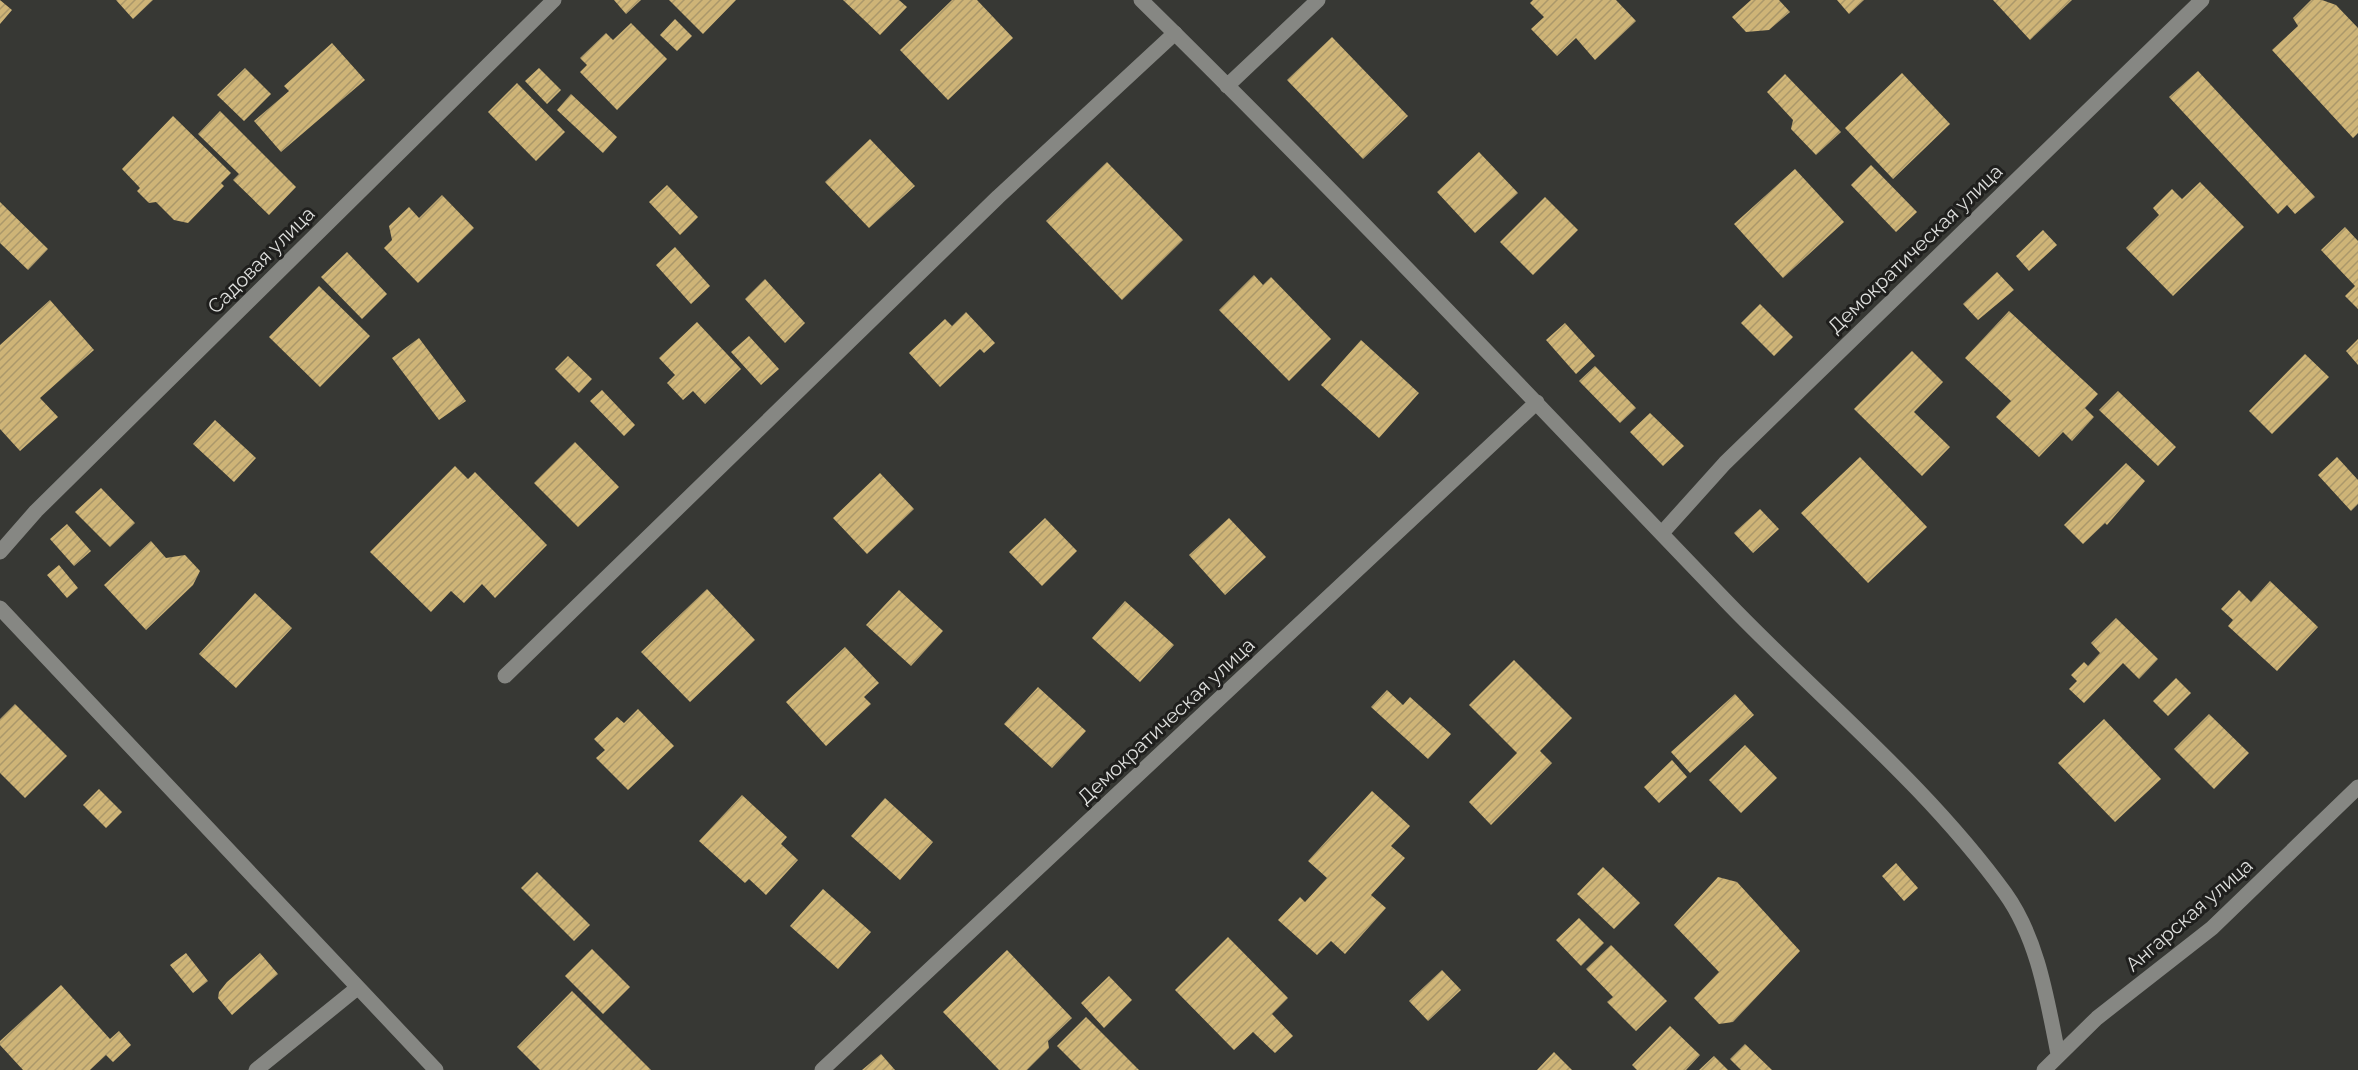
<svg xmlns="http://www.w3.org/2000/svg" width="2358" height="1070" font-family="Raleway,sans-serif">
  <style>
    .building { fill: url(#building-hatch) }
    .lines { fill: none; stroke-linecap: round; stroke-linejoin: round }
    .lane { stroke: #868783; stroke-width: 15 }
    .street { stroke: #868783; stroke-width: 15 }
    .labels { text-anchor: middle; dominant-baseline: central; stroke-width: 6; stroke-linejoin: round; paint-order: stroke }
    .street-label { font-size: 20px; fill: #dddedc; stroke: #1f1f1d }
  </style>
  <defs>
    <pattern id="building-hatch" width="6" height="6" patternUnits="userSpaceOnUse" patternTransform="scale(1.5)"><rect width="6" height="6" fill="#ceb477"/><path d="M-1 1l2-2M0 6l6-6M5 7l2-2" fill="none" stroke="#ab986a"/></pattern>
  </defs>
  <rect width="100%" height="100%" fill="#373834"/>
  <path class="building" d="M 0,0 L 12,10 L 0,24 Z
    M 116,0 L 153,0 L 133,19 Z
    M 614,0 L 641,0 L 626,14 Z
    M 669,0 L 736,0 L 703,34 Z
    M 843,0 L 899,0 L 907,7 L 880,35 Z
    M 952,0 L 977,0 L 1013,38 L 948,100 L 900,50 Z
    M 1533,0 L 1616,0 L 1636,21 L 1595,60 L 1576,38 L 1557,56 L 1531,29 L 1544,17 L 1530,3 Z
    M 1751,0 L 1779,0 L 1790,12 L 1769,30 L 1746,32 L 1732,17 Z
    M 1837,0 L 1864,0 L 1849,14 Z
    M 1993,0 L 2072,0 L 2030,40 Z
    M 2311,0 L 2322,0 L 2336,5 L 2358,28 L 2358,133 L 2353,138 L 2272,50 L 2298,26 L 2293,18 Z
    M 675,19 L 692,36 L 677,51 L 660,35 Z
    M 631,23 L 667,59 L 617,110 L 580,72 L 587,65 L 580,58 L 606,33 L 613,40 Z
    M 1332,37 L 1408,116 L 1363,159 L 1287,80 Z
    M 332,43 L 365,80 L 281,152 L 254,121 L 289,91 L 284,86 Z
    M 245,68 L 271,94 L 244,121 L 217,95 Z
    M 539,68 L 561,90 L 547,104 L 525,81 Z
    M 2198,71 L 2315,197 L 2295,214 L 2287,205 L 2278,214 L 2169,97 Z
    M 1902,73 L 1950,124 L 1893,179 L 1845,128 Z
    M 1785,74 L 1841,132 L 1816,155 L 1791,129 L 1793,120 L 1767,92 Z
    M 517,83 L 565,132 L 536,161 L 488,112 Z
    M 571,94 L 617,137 L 603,153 L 557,110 Z
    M 220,111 L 296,187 L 269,215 L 233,180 L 239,174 L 198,134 Z
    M 173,116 L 231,173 L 221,183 L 224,186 L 188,223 L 174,220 L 156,202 L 149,203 L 137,191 L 140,188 L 122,169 Z
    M 870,139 L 915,186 L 869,228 L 825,182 Z
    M 1479,152 L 1518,193 L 1475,233 L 1437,192 Z
    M 1107,162 L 1183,240 L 1122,300 L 1046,221 Z
    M 1871,165 L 1917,212 L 1896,232 L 1851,185 Z
    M 1795,169 L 1844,222 L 1783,278 L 1734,224 Z
    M 2200,182 L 2244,227 L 2173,296 L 2126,248 L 2159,215 L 2153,208 L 2172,189 L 2182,199 Z
    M 667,185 L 698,217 L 680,235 L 649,202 Z
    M 442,195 L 474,228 L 418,283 L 384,248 L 392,240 L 389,226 L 409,207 L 419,218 Z
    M 1545,197 L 1578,230 L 1533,275 L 1500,242 Z
    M 0,202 L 48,249 L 28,270 L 0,243 Z
    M 2345,227 L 2358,241 L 2358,309 L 2345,296 L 2355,286 L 2321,250 Z
    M 2043,230 L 2057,245 L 2029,271 L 2016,256 Z
    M 675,247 L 710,286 L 691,304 L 656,265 Z
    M 347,252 L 387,294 L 362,319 L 321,277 Z
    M 1997,272 L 2014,290 L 1978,320 L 1963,304 Z
    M 1254,275 L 1263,285 L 1271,277 L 1331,339 L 1289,381 L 1219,310 Z
    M 765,279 L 805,323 L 785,343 L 745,299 Z
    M 319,286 L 370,336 L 320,387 L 269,337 Z
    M 50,300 L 94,350 L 40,398 L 58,417 L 20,451 L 0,429 L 0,345 Z
    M 1760,304 L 1793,337 L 1774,356 L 1741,323 Z
    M 2009,311 L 2098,394 L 2085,408 L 2094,417 L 2072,441 L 2063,432 L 2039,457 L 1996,417 L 2011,401 L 1965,358 Z
    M 966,312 L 995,343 L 984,353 L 980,349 L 940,387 L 909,353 L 945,319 L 952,326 Z
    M 697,322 L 741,369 L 705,404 L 693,391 L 683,400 L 667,383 L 675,375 L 659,358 Z
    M 1565,323 L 1595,356 L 1576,374 L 1546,340 Z
    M 749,336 L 779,369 L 761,385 L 731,352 Z
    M 419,338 L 466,401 L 439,420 L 392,358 Z
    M 2358,339 L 2358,365 L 2346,351 Z
    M 1361,340 L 1419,393 L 1379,438 L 1321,385 Z
    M 1912,351 L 1943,382 L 1914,412 L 1950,447 L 1922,476 L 1854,409 Z
    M 2305,354 L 2329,377 L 2272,434 L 2249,411 Z
    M 568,356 L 592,379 L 579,393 L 555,369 Z
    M 1595,366 L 1636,408 L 1620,423 L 1579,381 Z
    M 602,390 L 635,425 L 624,436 L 590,401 Z
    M 2118,391 L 2176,447 L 2158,466 L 2099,410 Z
    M 1650,413 L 1684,446 L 1663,466 L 1630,432 Z
    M 215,420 L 256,458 L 234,482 L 193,444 Z
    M 575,442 L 619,487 L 578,527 L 534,483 Z
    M 1860,457 L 1927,527 L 1868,583 L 1801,513 Z
    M 2337,457 L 2358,480 L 2358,504 L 2351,511 L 2318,475 Z
    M 2126,463 L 2145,481 L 2107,525 L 2105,523 L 2083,544 L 2064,525 Z
    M 455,466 L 468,479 L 475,472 L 547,545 L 495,598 L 482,584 L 464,603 L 451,591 L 431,612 L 370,552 Z
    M 880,473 L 914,509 L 867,554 L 833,518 Z
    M 101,488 L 135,523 L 110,547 L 75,512 Z
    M 1760,509 L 1779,529 L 1753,553 L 1734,533 Z
    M 1045,518 L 1077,551 L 1042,586 L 1009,552 Z
    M 1229,518 L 1266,557 L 1225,595 L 1189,555 Z
    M 67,524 L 91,551 L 74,566 L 50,539 Z
    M 151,541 L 166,558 L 185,555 L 200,571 L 193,585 L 146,630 L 104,585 Z
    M 59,565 L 78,588 L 67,598 L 47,575 Z
    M 2270,581 L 2318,627 L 2277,671 L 2228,626 L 2233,620 L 2221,609 L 2239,590 L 2251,602 Z
    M 707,589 L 755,640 L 690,702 L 641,652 Z
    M 899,590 L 943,631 L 911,666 L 866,625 Z
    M 255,593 L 292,628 L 236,688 L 199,654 Z
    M 1125,601 L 1174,645 L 1140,682 L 1092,638 Z
    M 2116,618 L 2158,659 L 2139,679 L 2123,663 L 2084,703 L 2069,689 L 2077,681 L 2071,675 L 2084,662 L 2088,666 L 2100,653 L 2091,643 Z
    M 845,647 L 879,683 L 864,697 L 871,704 L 826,746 L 786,702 Z
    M 1514,660 L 1572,718 L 1540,751 L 1552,763 L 1491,825 L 1469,802 L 1517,753 L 1469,705 Z
    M 2176,678 L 2191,693 L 2168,716 L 2153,701 Z
    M 1038,687 L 1086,731 L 1052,768 L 1004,724 Z
    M 1387,690 L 1403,705 L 1410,697 L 1451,734 L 1428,759 L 1371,707 Z
    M 1735,694 L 1754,715 L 1690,773 L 1671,752 Z
    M 15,704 L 67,756 L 25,798 L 0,773 L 0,719 Z
    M 638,709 L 674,746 L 628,790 L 596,758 L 605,750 L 594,739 L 617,717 L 624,723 Z
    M 2209,714 L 2249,753 L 2214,789 L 2174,749 Z
    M 2104,719 L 2161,779 L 2115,822 L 2058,763 Z
    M 1745,745 L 1777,778 L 1741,813 L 1709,780 Z
    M 1672,760 L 1687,777 L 1659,803 L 1644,787 Z
    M 99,789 L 122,812 L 106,828 L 83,805 Z
    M 1372,791 L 1410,826 L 1391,846 L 1405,858 L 1371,895 L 1386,908 L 1345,954 L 1331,941 L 1317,955 L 1278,920 L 1300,897 L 1305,902 L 1327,878 L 1308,861 Z
    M 742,795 L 787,837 L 781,844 L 798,860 L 766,895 L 749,879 L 745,883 L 699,841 Z
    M 885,798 L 933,842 L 900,880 L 851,836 Z
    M 1896,863 L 1918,888 L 1904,901 L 1882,876 Z
    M 1603,867 L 1640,903 L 1614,929 L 1577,894 Z
    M 537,872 L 590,925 L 574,941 L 521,888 Z
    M 1718,877 L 1737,882 L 1800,951 L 1733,1022 L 1719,1024 L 1694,998 L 1719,972 L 1674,925 Z
    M 823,889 L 871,932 L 838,969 L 790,926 Z
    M 1579,918 L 1604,943 L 1581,966 L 1556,940 Z
    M 1228,937 L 1288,998 L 1272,1014 L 1293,1036 L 1275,1053 L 1253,1032 L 1234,1050 L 1175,990 Z
    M 1611,945 L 1667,1001 L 1636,1031 L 1607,1002 L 1613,997 L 1586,969 Z
    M 592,949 L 630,987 L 603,1014 L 565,976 Z
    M 1007,950 L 1072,1018 L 1048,1041 L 1049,1048 L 1027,1070 L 999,1070 L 943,1012 Z
    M 186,953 L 208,981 L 193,993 L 170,965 Z
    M 260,953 L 278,974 L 232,1015 L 218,998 L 219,992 L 227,982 Z
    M 1442,970 L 1461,990 L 1428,1021 L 1409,1001 Z
    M 1109,976 L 1132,1000 L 1104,1028 L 1081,1003 Z
    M 61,985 L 110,1039 L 119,1031 L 131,1045 L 113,1062 L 106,1055 L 90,1070 L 23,1070 L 0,1045 L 0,1041 Z
    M 572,991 L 651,1070 L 540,1070 L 517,1047 Z
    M 1086,1017 L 1139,1070 L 1081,1070 L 1057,1046 Z
    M 1670,1026 L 1700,1055 L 1686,1070 L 1637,1070 L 1632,1065 Z
    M 1745,1044 L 1772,1070 L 1741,1070 L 1730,1059 Z
    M 1554,1052 L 1572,1070 L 1537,1070 Z
    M 881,1054 L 895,1070 L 862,1070 Z
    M 1714,1056 L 1728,1070 L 1699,1070 Z"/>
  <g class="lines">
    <path class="lane" d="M 505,676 L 998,197 L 1175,33"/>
    <path class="street" d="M 1141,0 C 1340,195 1532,399 1726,601 C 1818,697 1926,784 2005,893 C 2038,939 2047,999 2058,1054
      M 1227,86 L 1318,0
      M 1662,533 L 1725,463 L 2202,0
      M 0,552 L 36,511 L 554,0
      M 0,608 L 436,1070
      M 256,1070 L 356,989
      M 822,1070 L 1537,402
      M 2044,1070 L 2097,1018 L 2212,928 L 2358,787"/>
  </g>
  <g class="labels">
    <g class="street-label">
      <text transform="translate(1915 249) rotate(-44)">Демократическая улица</text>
      <text transform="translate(261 260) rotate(-45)">Садовая улица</text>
      <text transform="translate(1166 721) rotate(-43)">Демократическая улица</text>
      <text transform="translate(2189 915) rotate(-41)">Ангарская улица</text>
    </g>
  </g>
</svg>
